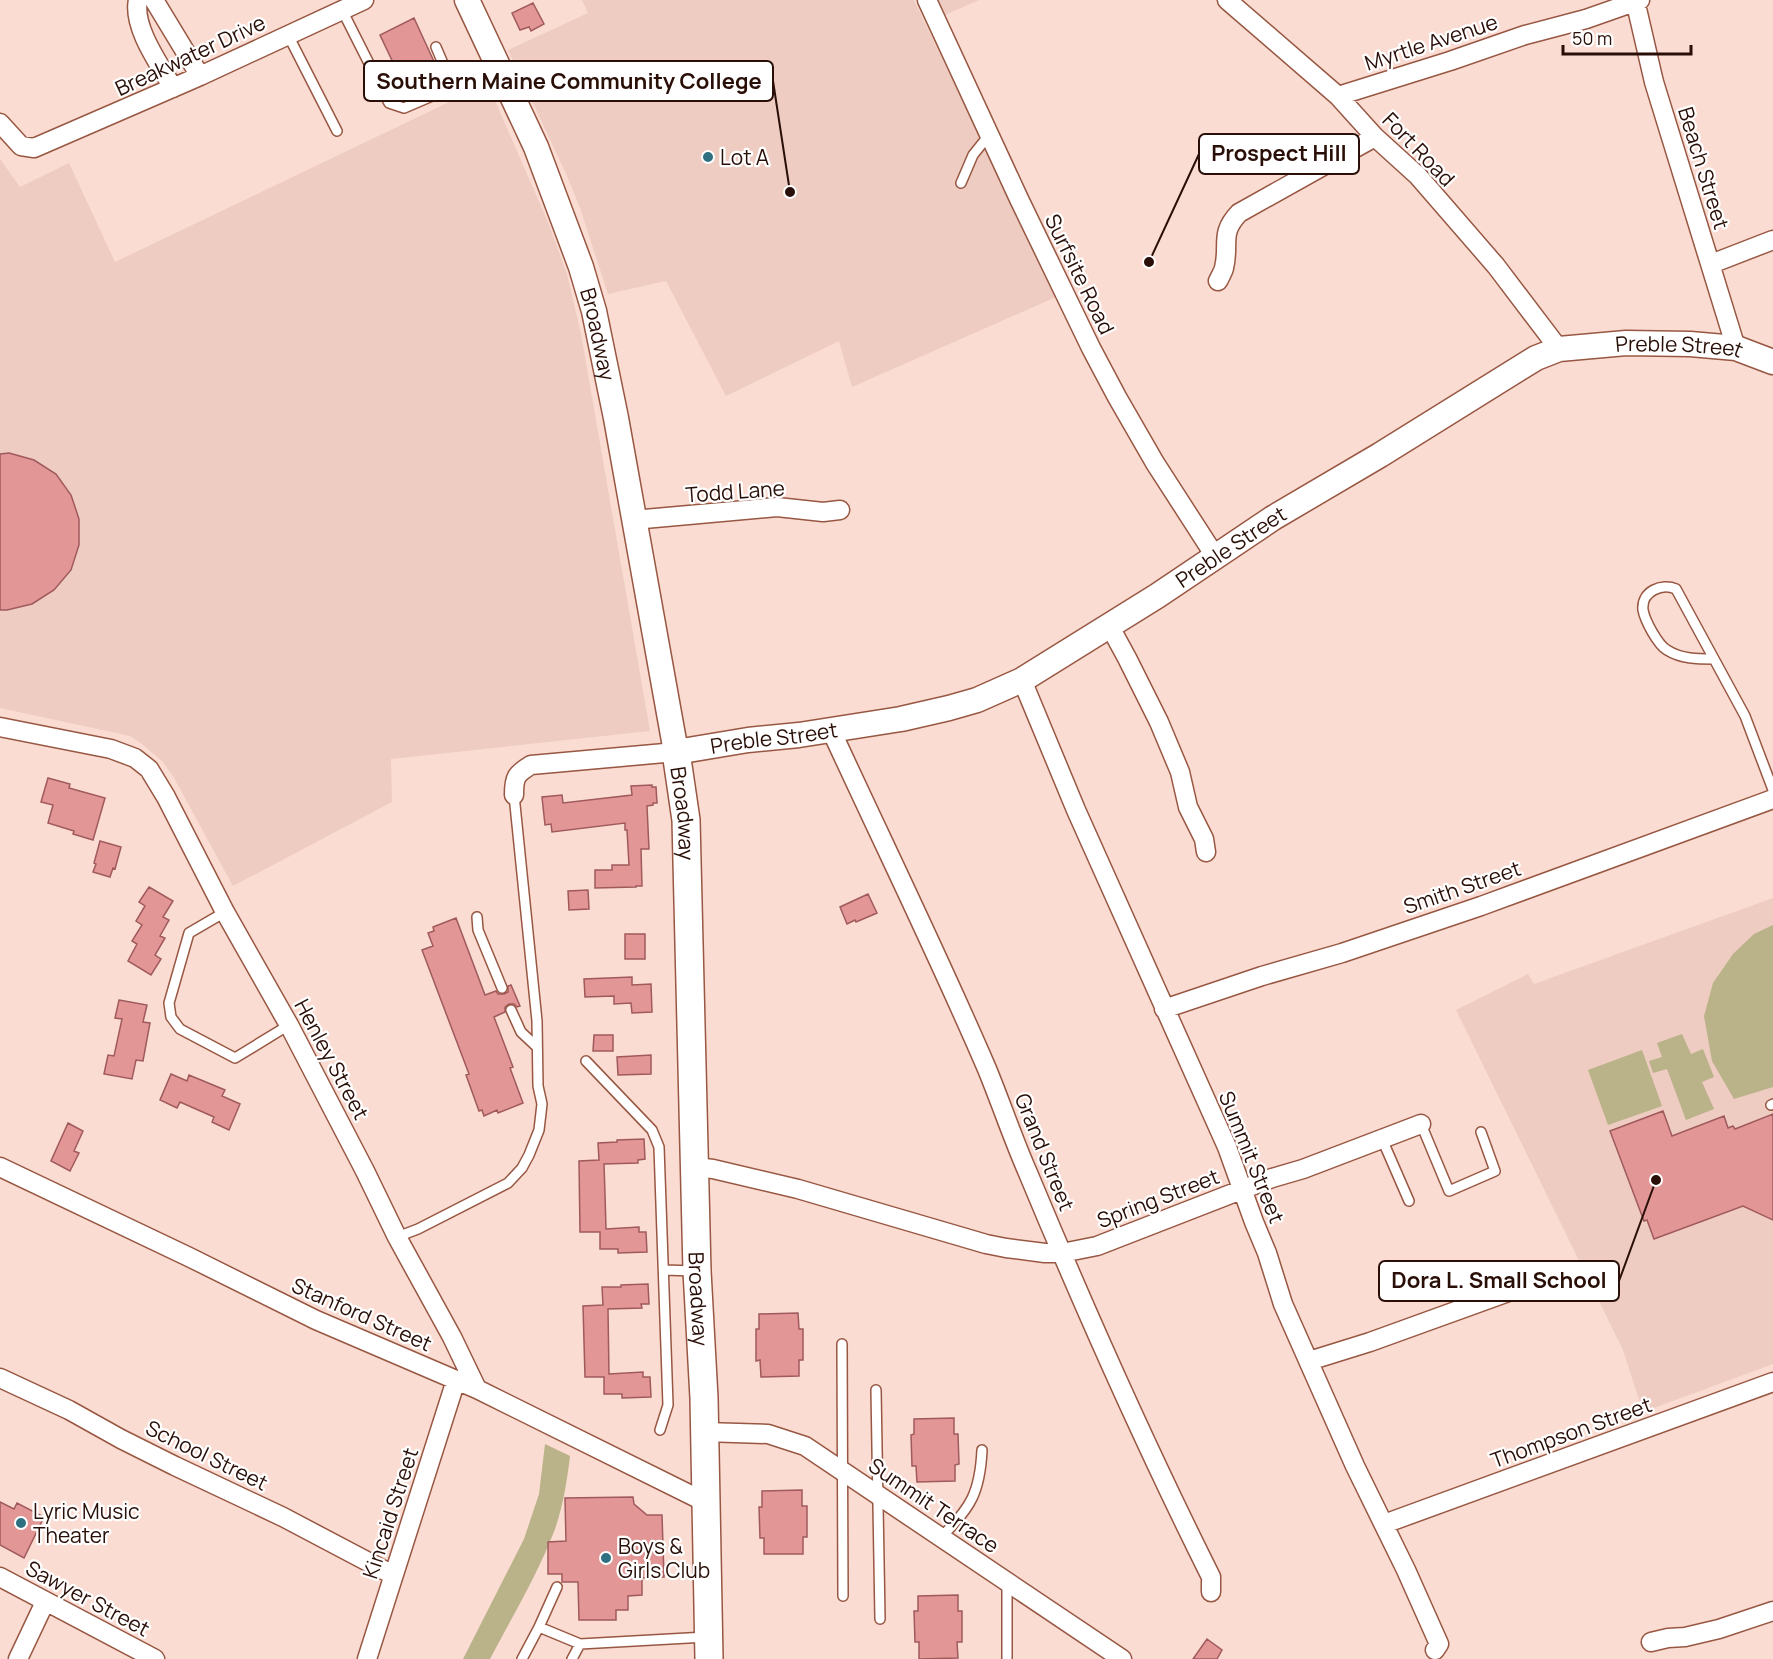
<svg xmlns="http://www.w3.org/2000/svg" width="1773" height="1659" font-family="Manrope,sans-serif">
  <style>
    .built { fill: #eeccc1 }
    .green { fill: #bab289 }
    .building { fill: #e29696; stroke: #a05a5c; stroke-width: 1.5 }
    .lines { fill: none; stroke-linecap: round; stroke-linejoin: round }
    .service-casing { stroke: #985742; stroke-width: 12 }
    .minor-casing { stroke: #985742; stroke-width: 21 }
    .tertiary-casing { stroke: #985742; stroke-width: 27 }
    .secondary-casing { stroke: #985742; stroke-width: 30 }
    .service { stroke: #fff; stroke-width: 9 }
    .minor { stroke: #fff; stroke-width: 18 }
    .tertiary { stroke: #fff; stroke-width: 24 }
    .secondary { stroke: #fff; stroke-width: 27 }
    .poi-dot { fill: #2e7082; stroke: #fff; stroke-width: 2 }
    .labels { text-anchor: middle; dominant-baseline: central; stroke-width: 4.5; stroke-linejoin: round; paint-order: stroke }
    .street-label { font-size: 21px; fill: #290f07; stroke: #fff }
    .poi-label { font-size: 21px; fill: #290f07; stroke: #fff; text-anchor: start }
    .leader { fill: none; stroke: #290f07; stroke-width: 2 }
    .callout-dot { fill: #290f07; stroke: #fff; stroke-width: 2 }
    .callout { fill: #fff; stroke: #290f07; stroke-width: 2 }
    .callout-label { font-size: 22px; text-anchor: middle; font-weight: bold; fill: #290f07 }
  </style>
  <rect width="100%" height="100%" fill="#fadcd2"/>
  <path class="built" d="M 582,0 L 914,0 L 1056,297 L 852,387 L 839,341 L 726,396 L 666,281 L 608,294 L 580,208 L 567,176 L 508,50 L 588,13 Z
    M 938,0 L 979,0 L 945,15 Z
    M 491,82 L 496,103 L 548,222 L 567,274 L 581,334 L 650,731 L 391,759 L 392,802 L 233,886 L 173,776 L 162,761 L 142,744 L 130,736 L 0,708 L 0,159 L 20,187 L 69,163 L 115,262 Z
    M 1773,898 L 1773,1364 L 1643,1412 L 1623,1350 L 1456,1010 L 1528,974 L 1534,984 Z"/>
  <path class="green" d="M 1773,925 L 1773,1087 L 1734,1099 L 1712,1061 L 1704,1016 L 1713,983 L 1733,954 L 1754,934 Z
    M 1682,1034 L 1691,1054 L 1703,1049 L 1714,1077 L 1702,1082 L 1714,1109 L 1686,1120 L 1667,1069 L 1653,1073 L 1649,1061 L 1662,1057 L 1657,1043 Z
    M 1642,1050 L 1662,1106 L 1608,1125 L 1588,1070 Z
    M 545,1444 L 570,1456 C 567,1481 563,1506 555,1529 C 538,1574 512,1617 490,1659 L 463,1659 L 524,1539 L 539,1494 Z"/>
  <path class="building" d="M 533,3 L 544,24 L 531,31 L 529,27 L 520,30 L 512,13 Z
    M 414,18 L 442,79 L 408,94 L 380,35 Z
    M 9,453 L 34,460 L 56,474 L 71,495 L 79,519 L 79,545 L 71,570 L 54,590 L 32,604 L 7,610 L 0,610 L 0,454 Z
    M 48,778 L 70,784 L 69,788 L 105,798 L 93,840 L 73,834 L 74,831 L 48,823 L 53,805 L 41,802 Z
    M 652,785 L 652,787 L 656,787 L 657,803 L 653,803 L 653,805 L 647,806 L 649,849 L 641,849 L 642,886 L 636,886 L 636,887 L 595,888 L 595,870 L 612,870 L 612,865 L 629,865 L 627,830 L 625,830 L 625,823 L 552,832 L 551,824 L 545,825 L 542,797 L 562,795 L 563,803 L 632,795 L 631,786 Z
    M 100,841 L 121,847 L 115,869 L 113,868 L 110,877 L 93,872 L 96,864 L 94,863 Z
    M 149,887 L 173,901 L 163,917 L 169,920 L 160,936 L 165,938 L 155,955 L 161,959 L 151,975 L 128,961 L 137,944 L 132,941 L 142,925 L 136,921 L 145,906 L 139,902 Z
    M 588,890 L 589,909 L 569,910 L 568,891 Z
    M 868,894 L 877,913 L 856,922 L 855,920 L 847,924 L 840,907 Z
    M 456,918 L 485,995 L 496,991 L 498,994 L 504,994 L 508,992 L 508,986 L 511,985 L 520,1006 L 517,1007 L 514,1004 L 509,1004 L 505,1007 L 505,1012 L 494,1017 L 513,1067 L 510,1068 L 523,1103 L 498,1113 L 497,1110 L 484,1116 L 482,1110 L 479,1111 L 466,1075 L 469,1074 L 422,950 L 433,946 L 428,933 L 434,931 L 433,927 Z
    M 625,934 L 645,934 L 645,959 L 625,959 Z
    M 632,977 L 632,985 L 651,984 L 652,1012 L 632,1013 L 631,1003 L 614,1004 L 614,996 L 585,997 L 584,979 Z
    M 119,1000 L 147,1005 L 143,1022 L 150,1023 L 143,1061 L 136,1060 L 132,1079 L 104,1074 L 108,1055 L 114,1056 L 122,1019 L 115,1018 Z
    M 594,1035 L 613,1035 L 613,1051 L 593,1051 Z
    M 651,1055 L 651,1074 L 618,1075 L 617,1057 Z
    M 171,1074 L 187,1081 L 189,1075 L 225,1090 L 222,1096 L 240,1104 L 229,1130 L 212,1122 L 214,1117 L 180,1102 L 177,1108 L 160,1100 Z
    M 1663,1111 L 1672,1136 L 1724,1116 L 1728,1128 L 1733,1126 L 1735,1129 L 1773,1114 L 1773,1220 L 1743,1206 L 1654,1239 L 1647,1220 L 1644,1221 L 1610,1131 Z
    M 68,1123 L 83,1131 L 74,1151 L 79,1153 L 70,1171 L 51,1161 Z
    M 644,1139 L 645,1159 L 638,1160 L 638,1163 L 604,1164 L 605,1194 L 606,1229 L 639,1227 L 639,1232 L 646,1232 L 647,1252 L 618,1253 L 618,1249 L 600,1249 L 600,1232 L 580,1232 L 579,1161 L 599,1160 L 598,1143 L 617,1142 L 617,1140 Z
    M 648,1284 L 649,1304 L 641,1304 L 642,1308 L 608,1309 L 609,1374 L 643,1372 L 643,1377 L 650,1377 L 651,1397 L 622,1398 L 622,1394 L 604,1394 L 604,1377 L 585,1377 L 583,1306 L 603,1305 L 602,1287 L 621,1287 L 621,1285 Z
    M 798,1313 L 799,1329 L 803,1329 L 803,1360 L 799,1360 L 799,1376 L 761,1377 L 760,1360 L 756,1361 L 756,1329 L 759,1329 L 759,1314 Z
    M 954,1418 L 954,1434 L 958,1434 L 959,1464 L 955,1465 L 955,1481 L 917,1482 L 916,1466 L 912,1466 L 911,1435 L 914,1434 L 914,1419 Z
    M 802,1490 L 802,1506 L 807,1506 L 807,1537 L 803,1537 L 803,1554 L 764,1554 L 764,1538 L 760,1538 L 759,1507 L 762,1507 L 762,1491 Z
    M 633,1497 L 634,1504 L 647,1515 L 662,1515 L 664,1577 L 642,1578 L 642,1595 L 628,1596 L 628,1610 L 616,1610 L 616,1620 L 579,1620 L 578,1582 L 562,1582 L 562,1574 L 548,1574 L 548,1542 L 566,1541 L 565,1498 Z
    M 0,1502 L 14,1509 L 17,1503 L 44,1517 L 24,1558 L 0,1545 Z
    M 958,1595 L 958,1611 L 962,1611 L 962,1642 L 957,1642 L 958,1658 L 919,1659 L 919,1642 L 915,1642 L 914,1611 L 918,1611 L 918,1596 Z
    M 1207,1639 L 1222,1650 L 1217,1659 L 1193,1659 Z"/>
  <g class="lines">
    <defs>
      <path id="service" d="M 342,10 L 389,103 L 404,108 L 453,87 L 436,47
        M 288,35 L 337,131
        M 961,183 L 973,155 L 989,135
        M 1713,659 C 1698,659 1681,659 1667,650 C 1658,645 1645,621 1643,610 C 1641,591 1662,583 1676,589 L 1745,716 L 1773,790
        M 225,912 L 189,933 L 169,1003 L 171,1017 L 180,1029 L 235,1058 L 289,1025
        M 477,917 L 478,930 L 502,988
        M 511,1010 L 521,1032 L 537,1047
        M 586,1061 L 652,1130 L 659,1147 L 668,1405 L 660,1430
        M 1771,1105 L 1773,1104
        M 1421,1124 L 1449,1191 L 1495,1171 L 1481,1132
        M 1382,1139 L 1409,1201
        M 397,1237 L 418,1229 L 508,1183 L 522,1168 L 529,1155 L 539,1130 L 542,1104 L 538,1086 L 537,1021 L 514,795
        M 664,1270 L 695,1271
        M 842,1344 L 843,1596
        M 876,1390 L 880,1619
        M 941,1537 C 971,1508 980,1492 982,1450
        M 1007,1582 L 1007,1659
        M 539,1627 L 557,1587
        M 522,1659 L 539,1627 L 580,1644 L 706,1637
        M 572,1659 L 580,1644"/>
      <path id="minor" d="M 138,0 C 132,27 160,65 173,88
        M 154,0 L 200,76
        M 927,0 L 1019,199 L 1091,348 L 1117,397 L 1155,463 L 1215,556
        M 1227,0 L 1338,96 L 1375,137 L 1418,176 L 1496,266 L 1559,349
        M 1635,0 L 1654,82 L 1736,348
        M 1338,96 L 1450,61 L 1525,35 L 1586,19 L 1640,0
        M 0,123 L 21,146 L 34,148 L 200,76 L 364,0
        M 1711,264 L 1773,240
        M 1218,281 C 1220,277 1223,272 1224,268 C 1230,244 1219,234 1239,213 L 1375,137
        M 633,520 L 777,507 L 823,512 L 840,510
        M 1109,625 L 1127,658 L 1159,722 L 1180,772 L 1188,807 L 1204,839 L 1206,852
        M 1022,680 L 1076,810 L 1227,1147 L 1254,1222 L 1267,1253 L 1283,1304 L 1355,1466 L 1406,1570 L 1439,1644 L 1435,1650
        M 0,727 L 111,749 L 135,758 L 149,769 L 166,797 L 225,912 L 289,1025 L 365,1171 L 397,1237 L 452,1337 L 477,1389
        M 831,730 C 883,843 938,955 987,1069 C 1001,1103 1013,1139 1028,1173 C 1085,1310 1145,1445 1211,1577 L 1211,1592
        M 514,795 C 514,777 516,774 531,765 L 676,752
        M 1164,1009 L 1262,976 L 1342,953 L 1481,906 L 1773,799
        M 0,1167 L 189,1257 L 316,1320 L 477,1389 L 705,1502
        M 695,1167 L 713,1169 L 798,1189 L 986,1244 L 1006,1248 L 1045,1253 L 1062,1253 L 1097,1246 L 1272,1178 L 1303,1169 L 1421,1124
        M 1309,1361 L 1370,1342 L 1558,1274
        M 0,1378 L 69,1410 L 121,1439 L 175,1466 L 283,1517 L 393,1575
        M 704,1432 L 768,1434 L 805,1446 L 1122,1659
        M 1384,1524 L 1773,1382
        M 0,1577 L 155,1659
        M 1651,1642 L 1668,1638 L 1685,1637 L 1719,1629 L 1773,1611
        M 18,1659 L 45,1602
        M 367,1659 L 456,1380"/>
      <g id="tertiary">
        <path id="s1" d="M 467,0 L 536,147 L 581,267 L 594,311 L 616,418 L 676,752 L 748,740 L 799,735 L 901,719 L 949,708 L 977,700 L 1022,680 L 1157,596 L 1273,518 L 1380,455 L 1536,358 L 1559,349 L 1626,343 L 1690,344 L 1736,348 L 1773,362"/>
      </g>
      <g id="secondary">
        <path id="s2" d="M 676,752 L 686,820 L 697,1271 L 704,1398 L 709,1659"/>
      </g>
    </defs>
    <use href="#service" class="service-casing"/>
    <use href="#minor" class="minor-casing"/>
    <use href="#tertiary" class="tertiary-casing"/>
    <use href="#secondary" class="secondary-casing"/>
    <use href="#service" class="service"/>
    <use href="#minor" class="minor"/>
    <use href="#tertiary" class="tertiary"/>
    <use href="#secondary" class="secondary"/>
  </g>
  <g class="poi-dot">
    <circle cx="708" cy="157" r="6"/>
    <circle cx="21" cy="1523" r="6"/>
    <circle cx="606" cy="1558" r="6"/>
  </g>
  <g class="labels">
    <g class="street-label">
      <text transform="translate(1431 42) rotate(-18)">Myrtle Avenue</text>
      <text transform="translate(190 55) rotate(-25)">Breakwater Drive</text>
      <text transform="translate(1419 149) rotate(46)">Fort Road</text>
      <text transform="translate(1704 168) rotate(73)">Beach Street</text>
      <text transform="translate(1080 274) rotate(64)">Surfsite Road</text>
      <text stroke="none"><textPath href="#s1" startOffset="360">Broadway</textPath></text>
      <text stroke="none"><textPath href="#s1" startOffset="1892">Preble Street</textPath></text>
      <text transform="translate(735 491) rotate(-4)">Todd Lane</text>
      <text stroke="none"><textPath href="#s1" startOffset="1388">Preble Street</textPath></text>
      <text stroke="none"><textPath href="#s1" startOffset="884">Preble Street</textPath></text>
      <text stroke="none"><textPath href="#s2" startOffset="62">Broadway</textPath></text>
      <text transform="translate(1462 887) rotate(-19)">Smith Street</text>
      <text transform="translate(332 1059) rotate(62)">Henley Street</text>
      <text transform="translate(1045 1152) rotate(68)">Grand Street</text>
      <text transform="translate(1252 1157) rotate(68)">Summit Street</text>
      <text transform="translate(1158 1198) rotate(-21)">Spring Street</text>
      <text stroke="none"><textPath href="#s2" startOffset="548">Broadway</textPath></text>
      <text transform="translate(362 1314) rotate(24)">Stanford Street</text>
      <text transform="translate(1571 1432) rotate(-20)">Thompson Street</text>
      <text transform="translate(207 1455) rotate(26)">School Street</text>
      <text transform="translate(934 1505) rotate(34)">Summit Terrace</text>
      <text transform="translate(390 1513) rotate(-72)">Kincaid Street</text>
      <text transform="translate(88 1598) rotate(28)">Sawyer Street</text>
    </g>
    <g class="poi-label">
      <text x="720" y="157">Lot A</text>
      <text x="33" y="1511">Lyric Music<tspan x="33" dy="24">Theater</tspan></text>
      <text x="618" y="1546">Boys &amp;<tspan x="618" dy="24">Girls Club</tspan></text>
    </g>
  </g>
  <path class="leader" d="M790 192L773 81M1149 262L1199 154M1656 1180L1619 1281"/>
  <g class="callout-dot">
    <circle cx="790" cy="192" r="6"/>
    <circle cx="1149" cy="262" r="6"/>
    <circle cx="1656" cy="1180" r="6"/>
  </g>
  <g class="callout">
    <rect x="364" y="61" width="409" height="40" rx="6"/>
    <rect x="1199" y="134" width="160" height="40" rx="6"/>
    <rect x="1379" y="1261" width="240" height="40" rx="6"/>
  </g>
  <g class="callout-label">
    <text x="569" y="89">Southern Maine Community College</text>
    <text x="1279" y="161">Prospect Hill</text>
    <text x="1499" y="1288">Dora L. Small School</text>
  </g>
  <path d="M1563 45v9h128v-9" fill="none" stroke="#290f07" stroke-width="3"/>
  <text x="1572" y="45" font-size="18" fill="#290f07" stroke="#ffffff" stroke-width="4.5" paint-order="stroke">50 m</text>
</svg>
